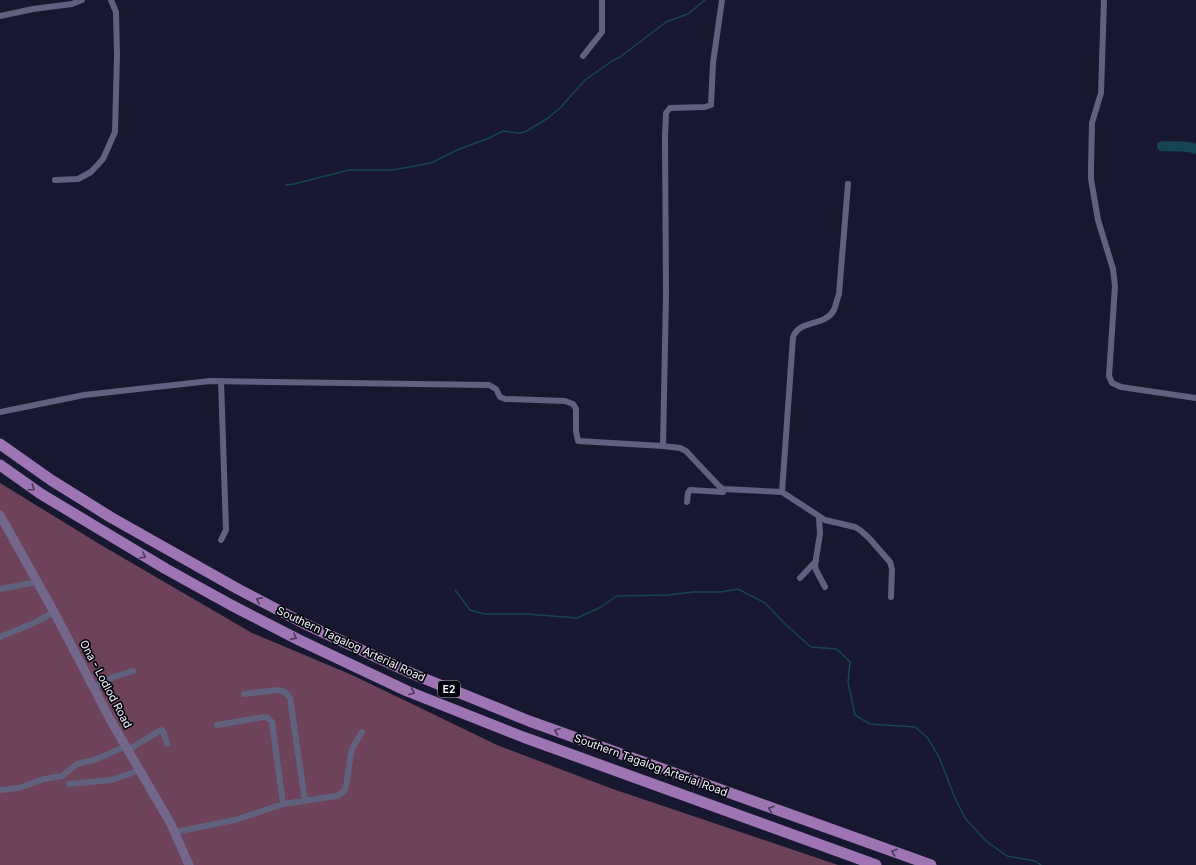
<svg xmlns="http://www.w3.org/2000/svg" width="1196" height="865" font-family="Inter,sans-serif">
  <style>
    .forest { fill: #6e425a }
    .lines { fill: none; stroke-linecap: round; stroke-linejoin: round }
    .stream { stroke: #154553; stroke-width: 1.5 }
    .river { stroke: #154553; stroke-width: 10 }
    .minor { stroke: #60617f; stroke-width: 6 }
    .secondary { stroke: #73678e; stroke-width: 9 }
    .motorway { stroke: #9e74b2; stroke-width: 11 }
    .oneway { stroke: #4a3758 }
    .labels { text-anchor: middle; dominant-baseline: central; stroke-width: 3.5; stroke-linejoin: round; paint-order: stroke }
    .shield { fill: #05050e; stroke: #aaabb5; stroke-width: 1 }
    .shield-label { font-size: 10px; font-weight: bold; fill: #f1f2fd }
    .street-label { font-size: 11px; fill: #f1f2fd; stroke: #05050e }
  </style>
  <rect width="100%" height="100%" fill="#181730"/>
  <path class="forest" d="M 0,483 L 101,545 L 252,633 L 352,675 L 497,745 L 610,788 L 838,865 L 0,865 Z"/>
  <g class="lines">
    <path class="stream" d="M 286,185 L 294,184 L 349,170 L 393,170 L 431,163 L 457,150 L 489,138 L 503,131 L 518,133 L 525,132 L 548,118 L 561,107 L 585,80 L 612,61 L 620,57 L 666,22 L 688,14 L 705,0
      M 455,590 L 470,610 L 484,614 L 527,614 L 577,618 L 599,608 L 617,596 L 668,595 L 693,592 L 720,592 L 738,589 L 765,603 L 784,623 L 811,647 L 837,649 L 850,662 L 848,682 L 855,715 L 870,724 L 915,727 L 927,737 L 939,757 L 955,798 L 965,818 L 986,841 L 1007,856 L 1035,861 L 1041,865"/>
    <path class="river" d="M 1162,146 C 1173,147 1186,145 1196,149"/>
    <path class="minor" d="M 1104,0 L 1101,93 L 1092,123 L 1091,168 L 1091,179 L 1098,220 L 1113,269 L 1115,286 L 1109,376 L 1112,383 L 1121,387 L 1196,398
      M 0,16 L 33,9 L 72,4 L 82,0
      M 583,56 L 602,32 L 602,0
      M 55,180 L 78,179 L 91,172 L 103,159 L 115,132 L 117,55 L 116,12 L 111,0
      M 221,381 L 226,530 L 221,540
      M 0,412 L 84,395 L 210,381 L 489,385 L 496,389 L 500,397 L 505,399 L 565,401 L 573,404 L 576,409 L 576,431 L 578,441 L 663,446 L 680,448 L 686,451 L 718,485 L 723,489 L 782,492 L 825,520 L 855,527 L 860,530 L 869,538 L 890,562 L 892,569 L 891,597
      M 663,446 L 666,294 L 665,137 L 666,113 L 670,108 L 705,107 L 711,105 L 713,63 L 722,0
      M 782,492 L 793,337 C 800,319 825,327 834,310 C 836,305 837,299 839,294 L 848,184
      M 687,502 L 688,493 L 690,490 L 723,492 L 723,489
      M 819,517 L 820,534 L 815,565 L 816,570 L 825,587
      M 800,578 L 816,561
      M 0,589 L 37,582
      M 0,637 L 34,623 L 54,612
      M 93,687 L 114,677 L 133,671
      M 244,694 L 278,690 L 285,692 L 290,698 L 305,801
      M 217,725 L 264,717 L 268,718 L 272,722 L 283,804
      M 128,750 L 161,730 L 163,731 L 167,744
      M 69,784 L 112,780 L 140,770
      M 0,790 L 19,788 L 44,779 L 62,776 L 77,764 L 97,759 L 126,746
      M 175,832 L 235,820 L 283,804 L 337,796 L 343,792 L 346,787 L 351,753 L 353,747 L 362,732"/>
    <path class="secondary" d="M 0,515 L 54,612 L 111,721 L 171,824 L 189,865"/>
    <path class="motorway" d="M 0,444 L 51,480 L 112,518 L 238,589 L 305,624 L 413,674 L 529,721 L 931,865
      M 0,465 L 41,494 L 166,569 L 231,605 L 299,640 L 407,691 L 523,737 L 876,865"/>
  </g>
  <defs><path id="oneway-chevron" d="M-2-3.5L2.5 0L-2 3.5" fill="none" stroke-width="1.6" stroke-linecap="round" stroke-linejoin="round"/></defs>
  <g class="oneway">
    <use href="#oneway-chevron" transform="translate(32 488) rotate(35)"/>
    <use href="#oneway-chevron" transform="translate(143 556) rotate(30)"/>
    <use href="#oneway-chevron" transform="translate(259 600) rotate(-153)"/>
    <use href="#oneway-chevron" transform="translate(294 637) rotate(27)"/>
    <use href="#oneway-chevron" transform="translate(412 692) rotate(22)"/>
    <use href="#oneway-chevron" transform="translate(557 731) rotate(-160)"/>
    <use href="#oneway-chevron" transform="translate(771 809) rotate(-161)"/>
    <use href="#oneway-chevron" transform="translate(894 852) rotate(-161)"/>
  </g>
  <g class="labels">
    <rect class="shield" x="438" y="681" width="22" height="16" rx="3"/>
    <g class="shield-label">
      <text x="449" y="689">E2</text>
    </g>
    <g class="street-label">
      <text transform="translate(351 644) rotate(25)">Southern Tagalog Arterial Road</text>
      <text transform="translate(106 684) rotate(62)">Ona - Lodlod Road</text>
      <text transform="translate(651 765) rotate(20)">Southern Tagalog Arterial Road</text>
    </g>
  </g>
</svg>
